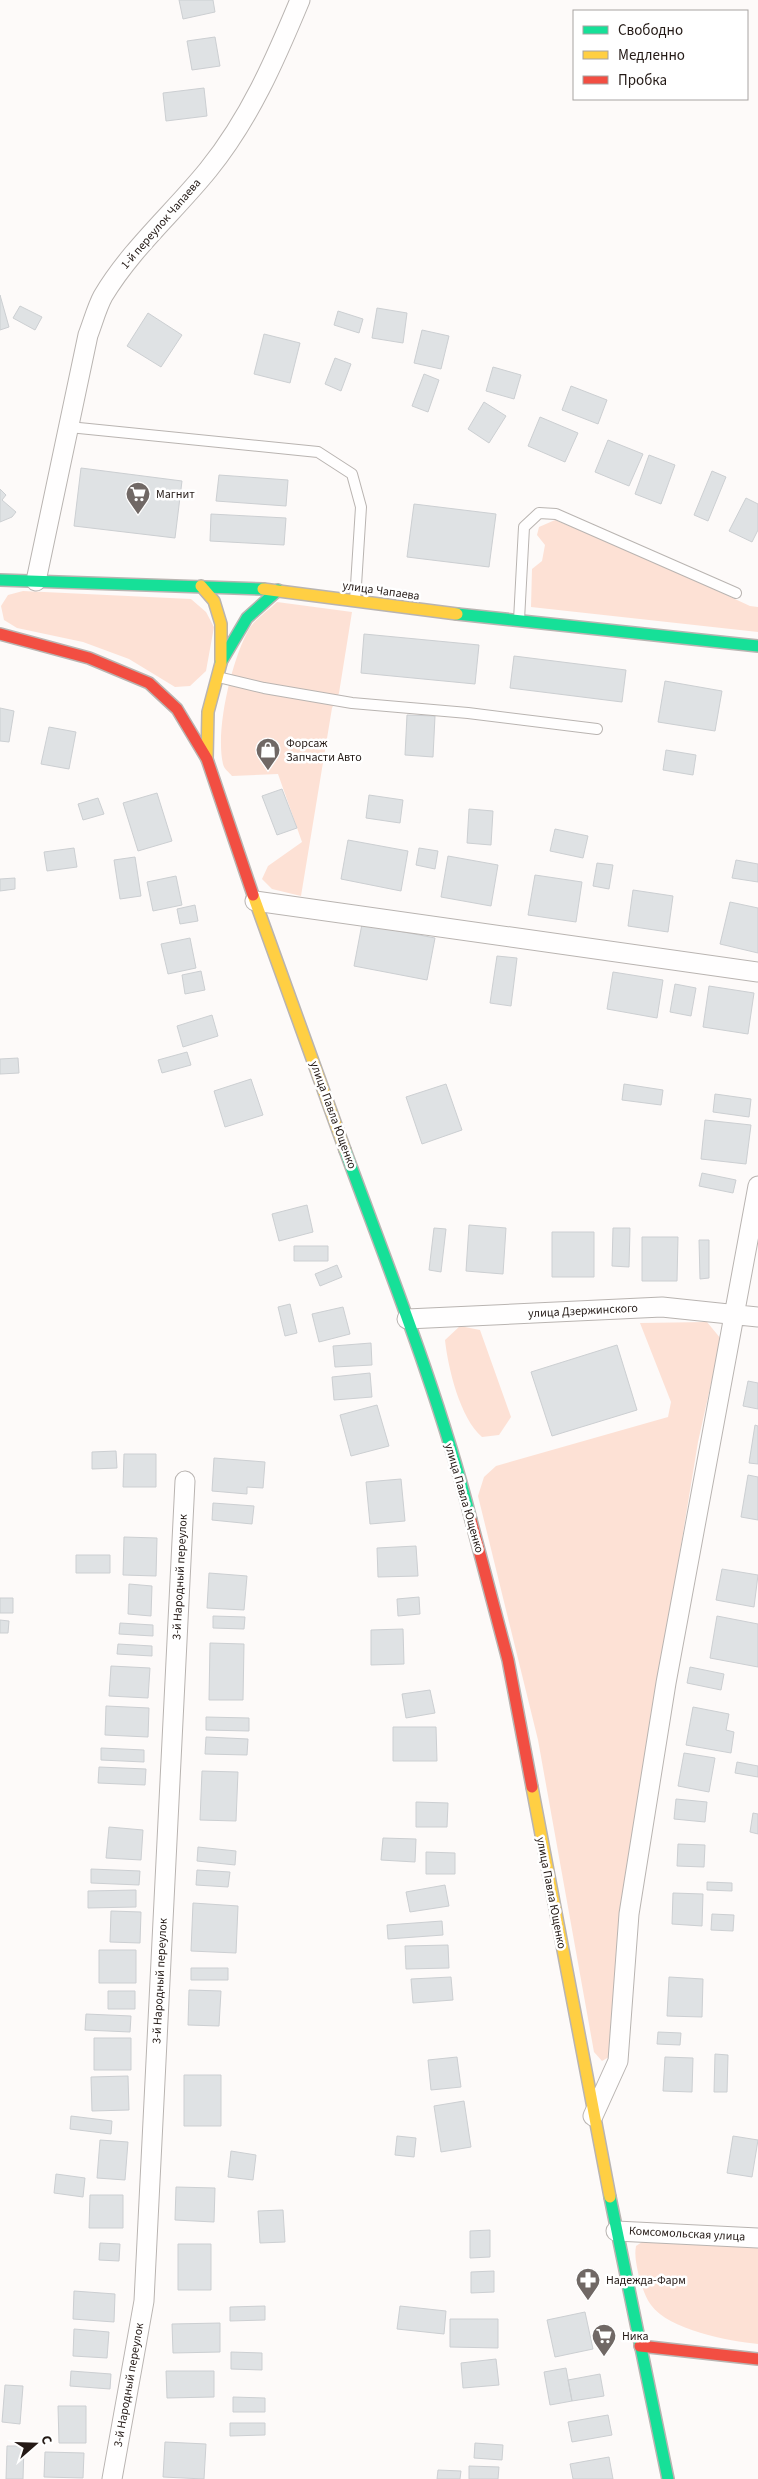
<svg xmlns="http://www.w3.org/2000/svg" width="758" height="2479" font-family="'Source Sans 3',sans-serif">
  <style>
    .green { fill: #fde1d5 }
    .building { fill: #dfe2e4; stroke: #cccfd2 }
    .lines { fill: none; stroke-linecap: round; stroke-linejoin: round }
    .lane-casing { stroke: #b9b4b1; stroke-width: 12 }
    .street-casing { stroke: #b9b4b1; stroke-width: 21 }
    .fast-casing { stroke: #b9b4b1; stroke-width: 14 }
    .slow-casing { stroke: #b9b4b1; stroke-width: 14 }
    .jam-casing { stroke: #b9b4b1; stroke-width: 14 }
    .lane { stroke: #fffefe; stroke-width: 10 }
    .street { stroke: #fffefe; stroke-width: 19 }
    .fast { stroke: #16e098; stroke-width: 11 }
    .slow { stroke: #ffcf43; stroke-width: 11 }
    .jam { stroke: #f24e42; stroke-width: 11 }
    .labels { text-anchor: middle; dominant-baseline: central; stroke-width: 5; stroke-linejoin: round; paint-order: stroke }
    .street-label { font-size: 12px; fill: #241a16; stroke: #fff }
    .poi-label { font-size: 12px; fill: #241a16; stroke: #fff; text-anchor: start }
  </style>
  <rect width="100%" height="100%" fill="#fdfaf9"/>
  <path class="green" d="M 555,520 L 653,561 L 750,606 L 758,607 L 758,632 L 531,607 L 532,569 L 542,561 L 545,545 L 537,535 L 539,527 Z
    M 23,591 L 191,599 L 206,612 L 214,627 L 206,671 L 190,686 L 175,687 L 129,659 L 83,642 L 17,628 L 4,620 L 1,606 L 8,595 Z
    M 277,602 L 352,612 L 339,693 L 332,708 L 301,896 L 272,889 L 262,879 L 268,866 L 302,842 L 278,774 L 232,776 C 229,772 224,769 223,764 C 215,730 232,659 249,629 C 255,619 269,610 277,602 Z
    M 707,1322 L 721,1339 L 698,1442 L 623,1897 L 609,2057 L 602,2061 L 594,2052 L 538,1740 L 478,1496 L 484,1477 L 496,1466 L 668,1417 L 671,1402 L 640,1323 Z
    M 460,1326 L 480,1330 L 511,1417 L 499,1435 L 482,1437 C 460,1418 448,1368 445,1340 Z
    M 645,2240 L 758,2244 L 758,2344 C 729,2341 669,2330 651,2305 C 645,2297 642,2286 639,2277 C 637,2266 634,2257 636,2246 Z"/>
  <path class="building" d="M 179,0 L 213,0 L 215,12 L 183,19 Z
    M 215,37 L 220,66 L 192,70 L 187,41 Z
    M 204,88 L 207,116 L 166,121 L 163,93 Z
    M 0,295 L 9,327 L 0,330 Z
    M 20,306 L 42,317 L 35,330 L 13,318 Z
    M 377,308 L 407,313 L 403,343 L 372,338 Z
    M 338,311 L 363,319 L 359,333 L 334,325 Z
    M 148,313 L 182,335 L 161,367 L 127,346 Z
    M 422,330 L 449,336 L 441,369 L 414,363 Z
    M 264,334 L 300,343 L 290,383 L 254,374 Z
    M 335,358 L 351,364 L 341,391 L 325,384 Z
    M 493,367 L 521,375 L 514,399 L 486,391 Z
    M 424,374 L 439,380 L 428,412 L 412,406 Z
    M 571,386 L 607,400 L 598,424 L 562,410 Z
    M 484,402 L 506,416 L 489,443 L 468,429 Z
    M 540,417 L 578,433 L 565,462 L 528,446 Z
    M 608,440 L 643,454 L 629,486 L 595,472 Z
    M 649,455 L 675,465 L 661,504 L 635,494 Z
    M 81,468 L 182,481 L 175,538 L 74,526 Z
    M 712,471 L 726,477 L 708,521 L 694,515 Z
    M 219,475 L 288,480 L 286,506 L 216,501 Z
    M 0,489 L 6,495 L 2,500 L 16,512 L 12,517 L 0,522 Z
    M 746,498 L 758,504 L 758,530 L 752,542 L 729,531 Z
    M 414,504 L 496,514 L 489,567 L 407,557 Z
    M 211,514 L 286,518 L 284,545 L 210,541 Z
    M 364,634 L 479,645 L 475,684 L 361,673 Z
    M 514,656 L 626,670 L 622,702 L 510,688 Z
    M 665,681 L 722,691 L 715,731 L 658,722 Z
    M 0,708 L 14,711 L 9,742 L 0,741 Z
    M 407,715 L 435,716 L 433,757 L 405,755 Z
    M 49,727 L 76,732 L 69,769 L 41,764 Z
    M 666,750 L 696,755 L 693,775 L 663,770 Z
    M 282,789 L 297,828 L 277,835 L 262,796 Z
    M 157,793 L 172,841 L 138,851 L 123,803 Z
    M 369,795 L 403,800 L 400,823 L 366,818 Z
    M 98,798 L 104,814 L 83,820 L 78,804 Z
    M 469,809 L 493,811 L 491,845 L 467,843 Z
    M 555,829 L 588,836 L 583,858 L 550,851 Z
    M 348,840 L 408,851 L 401,891 L 341,879 Z
    M 74,848 L 77,867 L 47,871 L 44,852 Z
    M 419,848 L 438,851 L 435,869 L 416,865 Z
    M 448,856 L 498,865 L 491,906 L 441,897 Z
    M 135,857 L 141,896 L 120,899 L 114,860 Z
    M 736,860 L 758,864 L 758,882 L 732,878 Z
    M 597,863 L 613,865 L 609,889 L 593,886 Z
    M 535,875 L 582,882 L 576,922 L 528,915 Z
    M 176,876 L 182,905 L 153,911 L 147,882 Z
    M 15,878 L 15,889 L 0,891 L 0,879 Z
    M 633,890 L 673,896 L 668,932 L 628,926 Z
    M 730,902 L 758,908 L 758,953 L 720,944 Z
    M 195,905 L 198,921 L 180,924 L 177,909 Z
    M 362,924 L 435,938 L 427,980 L 354,966 Z
    M 190,938 L 196,968 L 168,974 L 161,944 Z
    M 497,956 L 517,958 L 511,1006 L 490,1003 Z
    M 201,971 L 205,990 L 185,994 L 182,975 Z
    M 613,972 L 663,980 L 657,1018 L 607,1009 Z
    M 675,984 L 696,988 L 691,1016 L 670,1012 Z
    M 709,986 L 754,993 L 748,1034 L 703,1027 Z
    M 212,1015 L 218,1036 L 183,1047 L 177,1026 Z
    M 187,1052 L 191,1065 L 162,1073 L 158,1060 Z
    M 18,1058 L 19,1073 L 0,1074 L 0,1059 Z
    M 251,1079 L 263,1115 L 225,1127 L 214,1091 Z
    M 446,1084 L 462,1130 L 422,1144 L 406,1097 Z
    M 624,1084 L 663,1090 L 661,1105 L 622,1100 Z
    M 715,1094 L 751,1099 L 749,1117 L 713,1112 Z
    M 705,1120 L 751,1125 L 746,1164 L 701,1159 Z
    M 702,1173 L 736,1180 L 733,1193 L 699,1186 Z
    M 307,1205 L 313,1232 L 279,1241 L 272,1214 Z
    M 469,1225 L 506,1228 L 503,1274 L 466,1271 Z
    M 434,1228 L 446,1229 L 441,1272 L 429,1270 Z
    M 613,1228 L 630,1228 L 629,1267 L 612,1266 Z
    M 552,1232 L 594,1232 L 594,1277 L 552,1277 Z
    M 642,1237 L 678,1237 L 677,1281 L 642,1281 Z
    M 699,1240 L 709,1240 L 709,1278 L 700,1279 Z
    M 294,1246 L 328,1246 L 328,1261 L 294,1261 Z
    M 337,1265 L 342,1277 L 320,1286 L 315,1274 Z
    M 290,1304 L 297,1333 L 285,1336 L 278,1307 Z
    M 343,1307 L 350,1334 L 319,1342 L 312,1314 Z
    M 371,1343 L 372,1365 L 335,1367 L 333,1346 Z
    M 617,1345 L 637,1410 L 552,1436 L 531,1372 Z
    M 370,1373 L 372,1397 L 334,1400 L 332,1377 Z
    M 748,1381 L 758,1383 L 758,1409 L 743,1406 Z
    M 377,1405 L 389,1446 L 351,1456 L 340,1415 Z
    M 755,1425 L 758,1426 L 758,1464 L 749,1463 Z
    M 116,1451 L 117,1468 L 92,1469 L 92,1452 Z
    M 124,1454 L 156,1454 L 156,1487 L 123,1487 Z
    M 214,1458 L 265,1462 L 263,1488 L 247,1487 L 247,1494 L 212,1491 Z
    M 748,1475 L 758,1477 L 758,1520 L 741,1517 Z
    M 401,1479 L 405,1521 L 370,1524 L 366,1482 Z
    M 213,1503 L 254,1506 L 252,1524 L 212,1520 Z
    M 124,1537 L 157,1538 L 156,1576 L 123,1575 Z
    M 416,1546 L 418,1576 L 378,1577 L 377,1548 Z
    M 76,1555 L 110,1555 L 110,1573 L 76,1573 Z
    M 722,1569 L 758,1575 L 754,1607 L 716,1600 Z
    M 209,1573 L 247,1576 L 244,1610 L 207,1608 Z
    M 129,1584 L 152,1586 L 151,1616 L 128,1614 Z
    M 419,1597 L 420,1614 L 398,1616 L 397,1599 Z
    M 0,1598 L 13,1598 L 13,1613 L 0,1613 Z
    M 213,1616 L 245,1617 L 244,1629 L 213,1628 Z
    M 717,1616 L 758,1624 L 758,1667 L 710,1658 Z
    M 0,1620 L 9,1621 L 8,1633 L 0,1633 Z
    M 120,1623 L 153,1625 L 153,1636 L 119,1634 Z
    M 403,1629 L 404,1664 L 371,1665 L 371,1630 Z
    M 210,1643 L 244,1644 L 243,1700 L 209,1700 Z
    M 118,1644 L 152,1646 L 152,1656 L 117,1654 Z
    M 111,1666 L 150,1668 L 148,1698 L 109,1696 Z
    M 690,1667 L 724,1674 L 721,1690 L 687,1683 Z
    M 430,1690 L 435,1713 L 406,1718 L 402,1694 Z
    M 106,1706 L 149,1708 L 148,1737 L 105,1735 Z
    M 693,1707 L 729,1714 L 726,1730 L 734,1732 L 731,1753 L 686,1745 Z
    M 206,1717 L 249,1718 L 249,1731 L 206,1730 Z
    M 393,1727 L 436,1727 L 437,1761 L 393,1761 Z
    M 206,1737 L 248,1739 L 247,1755 L 205,1754 Z
    M 101,1748 L 144,1750 L 144,1762 L 101,1760 Z
    M 684,1753 L 715,1758 L 709,1792 L 678,1786 Z
    M 737,1762 L 758,1766 L 758,1777 L 735,1773 Z
    M 99,1767 L 146,1769 L 145,1785 L 98,1783 Z
    M 202,1771 L 238,1772 L 236,1821 L 200,1820 Z
    M 676,1799 L 707,1802 L 705,1822 L 674,1819 Z
    M 416,1802 L 448,1803 L 447,1827 L 416,1827 Z
    M 753,1813 L 758,1814 L 758,1834 L 750,1832 Z
    M 109,1827 L 143,1830 L 141,1860 L 106,1858 Z
    M 383,1838 L 416,1839 L 415,1862 L 381,1860 Z
    M 678,1844 L 705,1845 L 704,1867 L 677,1866 Z
    M 198,1847 L 236,1851 L 235,1865 L 197,1861 Z
    M 426,1852 L 455,1853 L 455,1874 L 426,1874 Z
    M 91,1869 L 140,1871 L 139,1885 L 91,1883 Z
    M 197,1870 L 230,1872 L 228,1887 L 196,1885 Z
    M 707,1882 L 732,1883 L 732,1891 L 707,1890 Z
    M 445,1885 L 449,1906 L 410,1912 L 406,1892 Z
    M 136,1890 L 136,1907 L 88,1908 L 88,1891 Z
    M 673,1893 L 703,1894 L 702,1926 L 672,1924 Z
    M 193,1903 L 238,1906 L 236,1953 L 191,1951 Z
    M 111,1911 L 141,1912 L 140,1943 L 110,1942 Z
    M 712,1914 L 734,1915 L 733,1931 L 711,1930 Z
    M 442,1921 L 443,1935 L 388,1939 L 387,1925 Z
    M 448,1945 L 449,1968 L 406,1969 L 405,1946 Z
    M 99,1950 L 136,1950 L 136,1983 L 99,1983 Z
    M 191,1968 L 228,1968 L 228,1980 L 191,1980 Z
    M 451,1977 L 453,2000 L 413,2003 L 411,1979 Z
    M 669,1977 L 703,1979 L 702,2017 L 667,2016 Z
    M 189,1990 L 221,1991 L 219,2026 L 188,2025 Z
    M 108,1991 L 135,1991 L 135,2009 L 108,2009 Z
    M 86,2014 L 131,2016 L 130,2032 L 85,2030 Z
    M 658,2032 L 681,2033 L 680,2045 L 657,2044 Z
    M 94,2038 L 131,2038 L 131,2070 L 94,2070 Z
    M 715,2054 L 728,2055 L 727,2092 L 714,2092 Z
    M 457,2057 L 461,2087 L 431,2090 L 428,2060 Z
    M 665,2057 L 693,2058 L 692,2092 L 663,2091 Z
    M 184,2075 L 221,2075 L 221,2126 L 184,2126 Z
    M 128,2076 L 129,2110 L 92,2111 L 91,2077 Z
    M 464,2101 L 471,2147 L 441,2152 L 434,2106 Z
    M 71,2116 L 112,2121 L 111,2134 L 70,2129 Z
    M 397,2136 L 416,2138 L 414,2157 L 395,2155 Z
    M 733,2136 L 758,2140 L 752,2177 L 727,2173 Z
    M 100,2140 L 128,2142 L 125,2180 L 97,2178 Z
    M 231,2151 L 256,2155 L 253,2180 L 228,2177 Z
    M 56,2174 L 85,2178 L 83,2197 L 54,2193 Z
    M 176,2187 L 215,2188 L 214,2222 L 175,2220 Z
    M 90,2195 L 123,2195 L 123,2228 L 89,2228 Z
    M 283,2210 L 285,2242 L 260,2243 L 258,2211 Z
    M 490,2230 L 490,2257 L 470,2258 L 470,2231 Z
    M 100,2243 L 120,2244 L 119,2261 L 99,2260 Z
    M 178,2244 L 211,2244 L 211,2290 L 178,2290 Z
    M 494,2271 L 494,2292 L 471,2293 L 471,2272 Z
    M 74,2291 L 115,2294 L 114,2322 L 73,2319 Z
    M 265,2306 L 265,2320 L 230,2321 L 230,2307 Z
    M 400,2306 L 446,2311 L 444,2334 L 397,2329 Z
    M 585,2312 L 593,2349 L 555,2357 L 547,2320 Z
    M 450,2319 L 498,2319 L 498,2348 L 450,2347 Z
    M 220,2323 L 220,2352 L 173,2353 L 172,2324 Z
    M 74,2329 L 109,2332 L 107,2358 L 73,2356 Z
    M 231,2352 L 262,2353 L 262,2370 L 231,2369 Z
    M 496,2359 L 499,2385 L 463,2388 L 461,2363 Z
    M 566,2368 L 572,2401 L 550,2405 L 544,2372 Z
    M 71,2371 L 111,2374 L 110,2389 L 70,2386 Z
    M 166,2371 L 214,2371 L 214,2397 L 167,2398 Z
    M 600,2374 L 604,2396 L 572,2401 L 568,2380 Z
    M 5,2385 L 23,2386 L 20,2424 L 2,2422 Z
    M 233,2397 L 265,2398 L 265,2412 L 233,2412 Z
    M 58,2406 L 86,2406 L 86,2443 L 59,2443 Z
    M 608,2415 L 612,2435 L 572,2442 L 568,2422 Z
    M 230,2423 L 265,2423 L 265,2435 L 230,2436 Z
    M 165,2442 L 206,2444 L 204,2479 L 163,2477 Z
    M 475,2443 L 503,2445 L 502,2460 L 474,2458 Z
    M 7,2446 L 24,2446 L 23,2479 L 6,2479 Z
    M 45,2452 L 84,2453 L 83,2478 L 44,2477 Z
    M 609,2457 L 613,2479 L 573,2479 L 570,2464 Z
    M 469,2466 L 499,2467 L 498,2479 L 469,2479 Z
    M 438,2470 L 461,2471 L 460,2479 L 437,2479 Z"/>
  <g class="lines">
    <defs>
      <path id="lane" d="M 69,427 L 318,452 L 352,474 L 361,507 L 355,601
        M 519,620 L 524,527 L 539,513 L 556,514 L 736,593
        M 218,677 L 264,688 L 352,703 L 468,713 L 597,729"/>
      <path id="street" d="M 36,581 L 88,335 C 93,322 97,307 103,296 C 131,249 174,212 208,170 C 250,118 275,60 300,0
        M 255,901 L 758,972
        M 407,1319 L 662,1307 L 758,1317
        M 593,2116 L 618,2061 L 629,1914 L 666,1683 L 758,1186
        M 616,2231 L 758,2238
        M 112,2479 L 144,2301 L 185,1481"/>
      <path id="fast" d="M 0,580 L 263,589
        M 457,614 L 758,646
        M 221,662 L 247,618 L 278,590
        M 345,1150 C 390,1272 439,1394 471,1520
        M 610,2197 L 668,2479"/>
      <path id="slow" d="M 201,586 L 214,601 L 221,624 L 221,663 L 208,712 L 207,759
        M 263,589 L 457,614
        M 253,895 L 345,1150
        M 532,1787 L 610,2197"/>
      <path id="jam" d="M 0,634 L 89,658 L 149,683 L 177,709 L 207,759 L 253,895
        M 471,1520 L 508,1660 L 532,1787
        M 640,2346 L 758,2359"/>
    </defs>
    <use href="#lane" class="lane-casing"/>
    <use href="#street" class="street-casing"/>
    <use href="#fast" class="fast-casing"/>
    <use href="#slow" class="slow-casing"/>
    <use href="#jam" class="jam-casing"/>
    <use href="#lane" class="lane"/>
    <use href="#street" class="street"/>
    <use href="#fast" class="fast"/>
    <use href="#slow" class="slow"/>
    <use href="#jam" class="jam"/>
  </g>
  <defs>
    <symbol id="supermarket-pin" viewBox="-11 -11 22 30"><path d="M0 17L-7.5 6A9.5 9.5 0 1 1 7.5 6Z" fill="#706865" stroke="#fff"/><path d="M-6-5.5h2.5l.6 2H6L4.5 2H-2.5L-4.4-4H-6ZM-1.5 3.2a1.3 1.3 0 1 0 .1 0ZM3 3.2a1.3 1.3 0 1 0 .1 0Z" fill="#fff"/></symbol>
    <symbol id="shop-pin" viewBox="-11 -11 22 30"><path d="M0 17L-7.5 6A9.5 9.5 0 1 1 7.5 6Z" fill="#706865" stroke="#fff"/><path d="M-5-2.5h2.3a2.7 3.5 0 0 1 5.4 0H5L5.5 6h-11ZM-1.5-2.5h3a1.5 2.3 0 0 0-3 0Z" fill="#fff"/></symbol>
    <symbol id="pharmacy-pin" viewBox="-11 -11 22 30"><path d="M0 17L-7.5 6A9.5 9.5 0 1 1 7.5 6Z" fill="#706865" stroke="#fff"/><path d="M-2-6h4v4h4v4h-4v4h-4v-4h-4v-4h4Z" fill="#fff"/></symbol>
  </defs>
  <g fill-rule="evenodd">
    <use href="#supermarket-pin" x="124" y="480" width="28" height="38"/>
    <use href="#shop-pin" x="254" y="736" width="28" height="38"/>
    <use href="#pharmacy-pin" x="574" y="2266" width="28" height="38"/>
    <use href="#supermarket-pin" x="590" y="2322" width="28" height="38"/>
  </g>
  <g class="labels">
    <g class="street-label">
      <text transform="translate(161 224) rotate(-49)">1-й переулок Чапаева</text>
      <text transform="translate(381 591) rotate(8)">улица Чапаева</text>
      <text transform="translate(333 1115) rotate(70)">улица Павла Ющенко</text>
      <text transform="translate(583 1311) rotate(-3)">улица Дзержинского</text>
      <text transform="translate(464 1498) rotate(74)">улица Павла Ющенко</text>
      <text transform="translate(180 1577) rotate(-87)">3-й Народный переулок</text>
      <text transform="translate(551 1893) rotate(79)">улица Павла Ющенко</text>
      <text transform="translate(160 1981) rotate(-87)">3-й Народный переулок</text>
      <text transform="translate(687 2234) rotate(3)">Комсомольская улица</text>
      <text transform="translate(129 2385) rotate(-80)">3-й Народный переулок</text>
    </g>
    <g class="poi-label">
      <text x="156" y="494">Магнит</text>
      <text x="286" y="743">Форсаж<tspan x="286" dy="14">Запчасти Авто</tspan></text>
      <text x="606" y="2280">Надежда-Фарм</text>
      <text x="622" y="2336">Ника</text>
    </g>
  </g>
  <rect x="573" y="10" width="175" height="90" fill="#ffffff" stroke="#a7a3a2"/>
  <rect x="583" y="26" width="25" height="8" fill="#16e098" stroke="#a7a3a2"/>
  <text x="618" y="35" font-size="15" fill="#241a16">Свободно</text>
  <rect x="583" y="51" width="25" height="8" fill="#ffcf43" stroke="#a7a3a2"/>
  <text x="618" y="60" font-size="15" fill="#241a16">Медленно</text>
  <rect x="583" y="76" width="25" height="8" fill="#f24e42" stroke="#a7a3a2"/>
  <text x="618" y="85" font-size="15" fill="#241a16">Пробка</text>
  <g transform="translate(35 2444) rotate(70)" stroke="#ffffff" stroke-width="4" paint-order="stroke">
  <path d="M0-4L9 19L0 12L-9 19Z" fill="#241a16"/>
  <text y="-8" font-size="14" font-weight="bold" text-anchor="middle" fill="#241a16">С</text>
  </g>
</svg>
